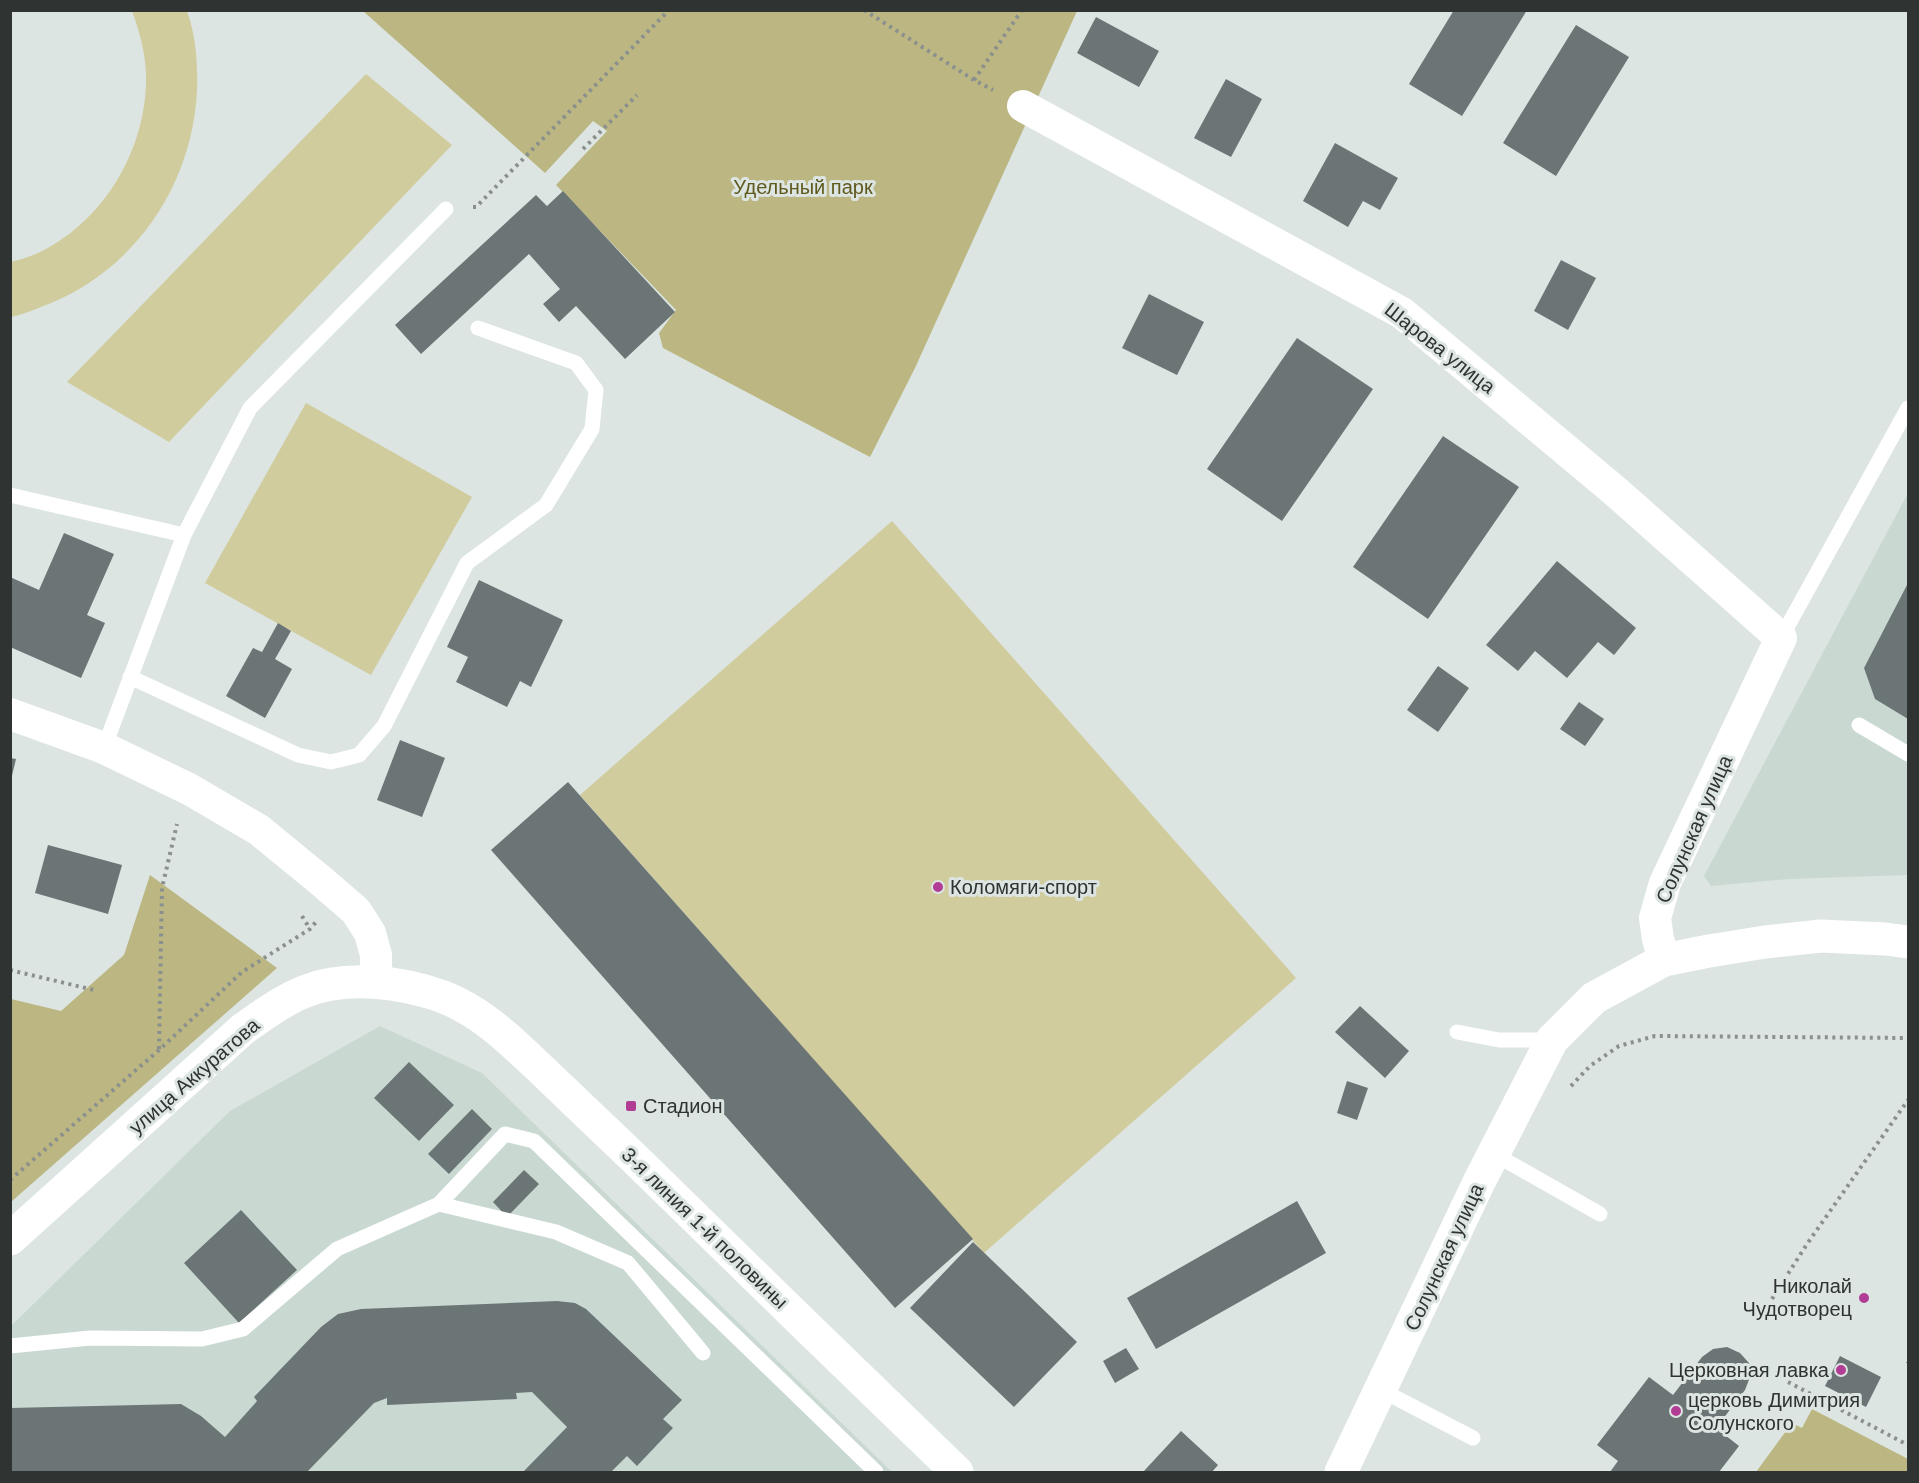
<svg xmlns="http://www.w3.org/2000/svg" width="1919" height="1483" font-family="Helvetica,sans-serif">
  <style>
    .built { fill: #c9d9d2 }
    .green { fill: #d1cc9d }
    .forest { fill: #bbb682 }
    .building { fill: #6c7576 }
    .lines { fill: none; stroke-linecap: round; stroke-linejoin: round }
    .path { stroke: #8a908d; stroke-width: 4; stroke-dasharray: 3 4.5; stroke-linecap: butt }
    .lane { stroke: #fff; stroke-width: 15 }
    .street { stroke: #fff; stroke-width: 32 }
    .secondary { stroke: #fff; stroke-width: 33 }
    .poi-dot { fill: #b23d95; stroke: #dce5e1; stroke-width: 2 }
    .labels { text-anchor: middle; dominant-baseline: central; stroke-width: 6; stroke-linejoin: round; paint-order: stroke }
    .park-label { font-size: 20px; fill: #60591e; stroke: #dce5e1 }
    .street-label { font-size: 20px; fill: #2f3331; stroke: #dce5e1 }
    .poi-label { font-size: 20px; fill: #2f3331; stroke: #dce5e1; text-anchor: start }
  </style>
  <rect width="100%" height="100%" fill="#dce5e1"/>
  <path class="built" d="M 1908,493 L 1908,875 L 1789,879 L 1711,886 L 1704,876 Z
    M 380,1026 L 482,1073 L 892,1472 L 11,1472 L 11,1326 L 230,1111 Z"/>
  <path class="green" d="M 132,11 L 187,11 C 196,36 198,65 197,91 C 192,188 132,274 41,307 C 31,311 21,315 11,317 L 11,262 C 19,260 28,257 36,254 C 105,222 148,147 146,73 C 145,51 139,30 132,11 Z
    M 366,74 L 452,145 L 169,442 L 67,382 Z
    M 306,403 L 472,497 L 371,675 L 205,583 Z
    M 892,521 L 1296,978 L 984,1253 L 580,795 Z"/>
  <path class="forest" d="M 363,11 L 1077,11 L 915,368 L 870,457 L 663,348 L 659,333 L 676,310 L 556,185 L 607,131 L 593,121 L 545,173 Z
    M 150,875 L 277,968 L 11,1202 L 11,999 L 61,1011 L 124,955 Z
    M 1812,1409 L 1908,1459 L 1908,1472 L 1756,1472 L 1792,1423 L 1802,1428 Z"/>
  <path class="building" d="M 1454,10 L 1527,10 L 1462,116 L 1409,84 Z
    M 1096,17 L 1159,51 L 1139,87 L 1077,53 Z
    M 1576,25 L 1629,57 L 1556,176 L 1503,143 Z
    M 1226,79 L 1262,99 L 1231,157 L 1194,138 Z
    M 1335,143 L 1398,178 L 1380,210 L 1363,201 L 1348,227 L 1303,201 Z
    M 563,191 L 675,312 L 625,359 L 576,306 L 559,322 L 543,304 L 560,289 L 529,254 L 421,354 L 395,325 L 536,195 L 547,206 Z
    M 1561,260 L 1596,278 L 1568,330 L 1534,311 Z
    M 1149,294 L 1204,322 L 1177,375 L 1122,348 Z
    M 1297,338 L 1373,389 L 1282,521 L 1207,469 Z
    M 1443,436 L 1519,487 L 1428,619 L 1353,567 Z
    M 64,533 L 114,554 L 87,615 L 105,623 L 81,678 L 10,647 L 10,577 L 39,590 Z
    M 1557,561 L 1636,628 L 1614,655 L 1598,642 L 1567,678 L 1535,651 L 1518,671 L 1486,645 Z
    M 479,580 L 563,620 L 531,687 L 520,681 L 507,707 L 456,682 L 468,657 L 447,647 Z
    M 1908,583 L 1908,719 L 1875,699 L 1864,668 Z
    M 278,623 L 291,631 L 275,659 L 292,669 L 265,718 L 226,696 L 253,648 L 262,652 Z
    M 1438,666 L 1469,688 L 1438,732 L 1407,710 Z
    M 1579,702 L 1604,719 L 1585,746 L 1560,729 Z
    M 400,740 L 445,758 L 422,817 L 377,800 Z
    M 10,758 L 16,759 L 11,780 L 10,780 Z
    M 568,782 L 973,1239 L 895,1308 L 491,850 Z
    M 48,845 L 122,865 L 108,914 L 35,893 Z
    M 1360,1006 L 1409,1051 L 1385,1078 L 1335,1032 Z
    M 409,1062 L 454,1105 L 419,1141 L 374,1098 Z
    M 1347,1081 L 1368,1088 L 1357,1120 L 1337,1113 Z
    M 472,1109 L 492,1129 L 449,1174 L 428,1154 Z
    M 524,1170 L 539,1184 L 507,1217 L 493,1202 Z
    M 1297,1201 L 1326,1253 L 1156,1349 L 1127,1298 Z
    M 241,1210 L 297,1270 L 239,1323 L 184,1263 Z
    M 973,1242 L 1077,1342 L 1014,1407 L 910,1308 Z
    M 557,1301 L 575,1303 L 586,1309 L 682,1400 L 663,1419 L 673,1428 L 637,1466 L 627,1456 L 611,1472 L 523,1472 L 567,1427 L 532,1392 L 516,1393 L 517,1399 L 387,1405 L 387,1398 L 374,1403 L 307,1472 L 10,1472 L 10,1408 L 181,1404 L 201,1416 L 225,1437 L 257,1401 L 254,1397 L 321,1327 L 338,1314 L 361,1309 Z
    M 1727,1347 L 1740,1353 L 1749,1363 L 1750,1377 L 1745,1390 L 1716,1428 L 1739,1446 L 1719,1472 L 1610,1472 L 1618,1461 L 1597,1445 L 1649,1377 L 1673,1395 L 1702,1357 L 1713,1349 Z
    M 1126,1348 L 1139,1369 L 1115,1383 L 1103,1361 Z
    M 1840,1356 L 1881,1377 L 1866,1407 L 1825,1386 Z
    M 1181,1431 L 1218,1465 L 1212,1472 L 1143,1472 Z"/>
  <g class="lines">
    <path class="path" d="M 864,10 L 974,80 L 993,90
      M 974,80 L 1022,10
      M 583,149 L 637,95
      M 473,207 L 476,207 L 669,10
      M 302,916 L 310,929
      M 10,970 L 94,990
      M 159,1049 L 162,888 L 177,824
      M 1571,1086 L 1590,1066 L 1619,1046 L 1655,1036 L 1908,1038
      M 10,1180 L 159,1050 L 242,972 L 310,929 L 316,922
      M 1772,1299 L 1807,1244 L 1908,1100
      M 1908,1363 L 1908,1362
      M 1788,1382 L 1908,1445"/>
    <path class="lane" d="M 10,495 L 184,535
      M 1781,638 L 1908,408
      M 130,677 L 298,755 L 331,762 L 359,755 L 384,726 L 467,563 L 546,505 L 592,429 L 596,390 L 576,363 L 478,328
      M 1859,725 L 1908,754
      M 104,748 L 184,535 L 250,408 L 446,209
      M 1457,1032 L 1499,1040 L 1552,1040
      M 1494,1154 L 1600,1214
      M 439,1204 L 505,1134 L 534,1141 L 876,1472
      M 10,1346 L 90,1338 L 202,1339 L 243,1329 L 337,1249 L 439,1204 L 556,1232 L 628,1263 L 703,1353
      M 1381,1390 L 1473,1438"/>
    <path class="street" d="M 1023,106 L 1402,313 L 1615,491 L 1781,638 L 1665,883 L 1655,918 L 1658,939 L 1664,960
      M 10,714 L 104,748 L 189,789 L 259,830 L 320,880 L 356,911 L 370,933 L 376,955 L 376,983"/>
    <path class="secondary" d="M 10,1239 L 243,1029 C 263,1015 283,1000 306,991 C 348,975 400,982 441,996 C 484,1012 515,1045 547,1075 C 576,1103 605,1130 634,1158 C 741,1263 849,1368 957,1472
      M 1341,1472 L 1480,1180 L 1552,1040 L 1594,998 L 1664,960 L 1709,951 L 1765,942 L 1821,936 L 1885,939 L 1908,942"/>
  </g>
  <g class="poi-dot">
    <circle cx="938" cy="887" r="6"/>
    <rect x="625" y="1100" width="12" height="12" rx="3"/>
    <circle cx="1864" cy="1298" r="6"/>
    <circle cx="1841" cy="1370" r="6"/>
    <circle cx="1676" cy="1411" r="6"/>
  </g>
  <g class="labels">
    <g class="park-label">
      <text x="803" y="187">Удельный парк</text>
    </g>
    <g class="street-label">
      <text transform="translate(1440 348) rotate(38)">Шарова улица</text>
      <text transform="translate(1694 829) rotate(-66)">Солунская улица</text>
      <text transform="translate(194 1076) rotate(-41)">улица Аккуратова</text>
      <text transform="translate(705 1228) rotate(44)">3-я линия 1-й половины</text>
      <text transform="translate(1444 1257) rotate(-65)">Солунская улица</text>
    </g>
    <g class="poi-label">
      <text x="950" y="887">Коломяги-спорт</text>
      <text x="643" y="1106">Стадион</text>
      <text x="1852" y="1286" text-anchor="end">Николай<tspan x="1852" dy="23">Чудотворец</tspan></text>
      <text x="1829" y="1370" text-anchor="end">Церковная лавка</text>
      <text x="1688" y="1400">церковь Димитрия<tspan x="1688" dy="23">Солунского</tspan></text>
    </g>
  </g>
  <rect width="1919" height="1483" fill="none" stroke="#2f3331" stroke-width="24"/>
</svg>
